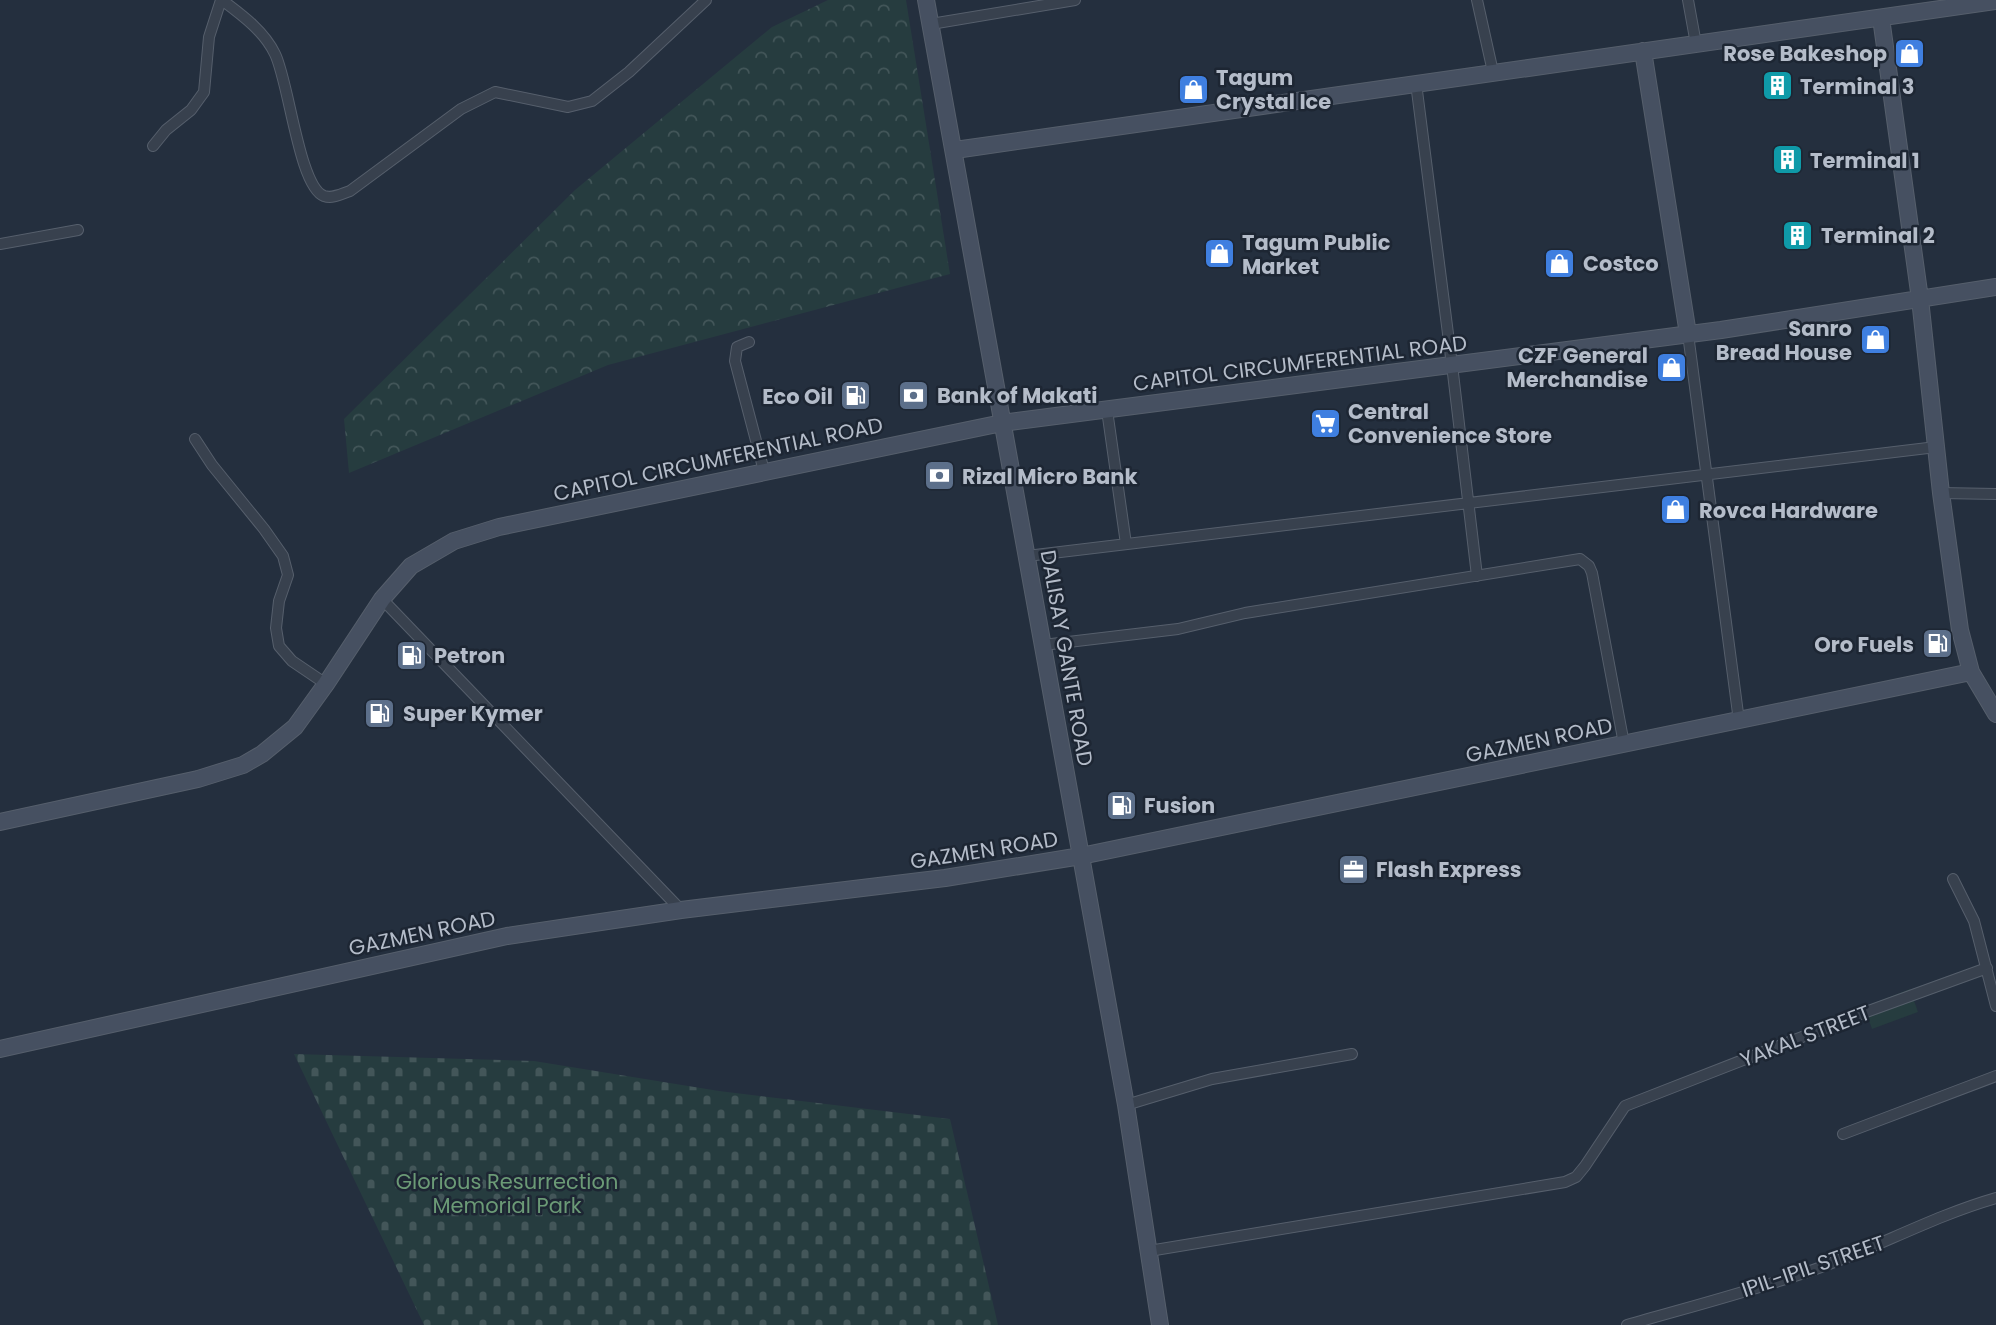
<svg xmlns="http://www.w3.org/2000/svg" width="1996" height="1325" font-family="Poppins,sans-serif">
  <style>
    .forest { fill: url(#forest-crowns) }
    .cemetery { fill: url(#cemetery-stones) }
    .pitch { fill: #263c3f }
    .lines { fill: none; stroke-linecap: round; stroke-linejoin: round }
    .street-casing { stroke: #565f6c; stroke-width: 12 }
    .secondary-casing { stroke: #565f6c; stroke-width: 18 }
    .street { stroke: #38414e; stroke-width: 10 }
    .secondary { stroke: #465061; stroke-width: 16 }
    .labels { text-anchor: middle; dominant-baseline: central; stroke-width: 5; stroke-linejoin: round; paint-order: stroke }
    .poi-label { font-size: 21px; font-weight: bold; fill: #b4bcc9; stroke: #1d2633; text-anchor: start }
    .street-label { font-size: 21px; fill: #b4bcc9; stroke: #1d2633 }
    .park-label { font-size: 21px; fill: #6b9a76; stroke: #1d2633 }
  </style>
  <defs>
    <pattern id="forest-crowns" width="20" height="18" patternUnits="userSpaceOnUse" patternTransform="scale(1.75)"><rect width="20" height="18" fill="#263c3f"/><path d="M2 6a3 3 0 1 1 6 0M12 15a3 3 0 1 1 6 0" fill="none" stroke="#435659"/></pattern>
    <pattern id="cemetery-stones" width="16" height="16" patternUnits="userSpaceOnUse" patternTransform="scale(1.75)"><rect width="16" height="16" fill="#263c3f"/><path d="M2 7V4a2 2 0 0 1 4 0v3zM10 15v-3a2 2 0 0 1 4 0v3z" fill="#435659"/></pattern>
  </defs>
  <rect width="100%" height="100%" fill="#242f3e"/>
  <path class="forest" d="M 828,0 L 906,0 L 950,274 L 608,365 L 349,473 L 344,419 L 575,190 L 772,27 Z"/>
  <path class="cemetery" d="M 294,1054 L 534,1061 L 719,1091 L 950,1119 L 998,1325 L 424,1325 Z"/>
  <path class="pitch" d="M 1910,989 L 1918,1012 L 1872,1029 L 1864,1007 Z"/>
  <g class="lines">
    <defs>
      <path id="street" d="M 222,0 C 242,15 264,31 275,54 C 289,82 299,187 324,196 C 333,199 341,194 350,191 L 461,109 L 495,92 L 568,107 L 592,101 L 629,72 L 706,0
        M 1477,0 L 1493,72
        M 1688,0 L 1696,44
        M 931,24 L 1075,0
        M 1416,83 L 1452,365 L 1477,576
        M 153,146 L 166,130 L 191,110 L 204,92 L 209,37 L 221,0
        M 0,244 L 78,230
        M 1688,334 L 1739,721
        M 749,342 L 737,347 L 735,361 L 764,471
        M 1107,410 L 1126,544
        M 195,439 L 212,465 L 264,529 L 283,556 L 288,575 L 279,601 L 276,628 L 279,646 L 292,661 L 326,684
        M 1941,493 L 1996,494
        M 1027,556 L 1936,447
        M 382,599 L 681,910
        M 1043,645 L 1178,629 L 1245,613 L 1580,559 L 1589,566 L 1592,573 L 1624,744
        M 1953,879 L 1974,921 L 1996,1006
        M 1126,1105 L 1212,1079 L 1352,1054
        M 1843,1134 L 1996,1076
        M 1149,1251 L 1565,1182 L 1576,1177 L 1585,1166 L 1625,1106 L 1866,1012 L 1987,968
        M 1627,1325 C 1686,1308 1747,1292 1807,1272 C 1871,1251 1930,1217 1996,1198"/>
      <path id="secondary" d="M 926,0 L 1126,1105 L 1160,1325
        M 1881,18 L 1920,299 L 1941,493 L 1960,630 L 1971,672 L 1996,714
        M 1643,51 L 1688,334
        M 955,150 L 1996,1
        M 0,822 L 198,779 L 243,765 L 262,754 L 295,727 L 326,684 L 382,599 L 411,566 L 454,541 L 499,527 L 1002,423 L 1721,330 L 1996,287
        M 0,1049 L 507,936 L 681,910 L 945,878 L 1081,856 L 1971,672"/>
    </defs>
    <use href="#street" class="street-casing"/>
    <use href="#secondary" class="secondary-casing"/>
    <use href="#street" class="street"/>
    <use href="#secondary" class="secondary"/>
  </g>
  <defs>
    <symbol id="shop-square" viewBox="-11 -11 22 22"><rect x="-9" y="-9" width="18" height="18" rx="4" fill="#3f7fe0" stroke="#1d2633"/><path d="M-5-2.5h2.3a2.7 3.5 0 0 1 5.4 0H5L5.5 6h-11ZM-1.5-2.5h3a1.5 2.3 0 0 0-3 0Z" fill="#fff"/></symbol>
    <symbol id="building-square" viewBox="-11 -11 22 22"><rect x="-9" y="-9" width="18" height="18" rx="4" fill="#0f9aa8" stroke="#1d2633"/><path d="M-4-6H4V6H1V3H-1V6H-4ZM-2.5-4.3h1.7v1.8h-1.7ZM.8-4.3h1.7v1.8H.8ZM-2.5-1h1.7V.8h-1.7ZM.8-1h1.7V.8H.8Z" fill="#fff"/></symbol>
    <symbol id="bank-square" viewBox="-11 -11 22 22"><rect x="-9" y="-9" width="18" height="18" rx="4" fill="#5c6f8a" stroke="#1d2633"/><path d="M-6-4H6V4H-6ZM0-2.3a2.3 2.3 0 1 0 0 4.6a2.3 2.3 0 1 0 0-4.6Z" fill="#fff"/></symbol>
    <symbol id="fuel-square" viewBox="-11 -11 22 22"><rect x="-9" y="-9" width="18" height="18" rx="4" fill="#5c6f8a" stroke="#1d2633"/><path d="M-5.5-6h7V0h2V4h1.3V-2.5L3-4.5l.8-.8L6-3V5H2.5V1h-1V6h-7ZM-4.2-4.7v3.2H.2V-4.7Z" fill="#fff"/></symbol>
    <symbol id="supermarket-square" viewBox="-11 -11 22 22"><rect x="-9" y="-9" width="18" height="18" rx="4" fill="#3f7fe0" stroke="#1d2633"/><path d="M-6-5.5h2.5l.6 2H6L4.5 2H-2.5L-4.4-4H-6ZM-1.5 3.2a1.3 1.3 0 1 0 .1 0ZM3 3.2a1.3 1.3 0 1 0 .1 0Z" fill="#fff"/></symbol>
    <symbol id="office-square" viewBox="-11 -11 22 22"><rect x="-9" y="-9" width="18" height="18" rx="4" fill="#5c6f8a" stroke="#1d2633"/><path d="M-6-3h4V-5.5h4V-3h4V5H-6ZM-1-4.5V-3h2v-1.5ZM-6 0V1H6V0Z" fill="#fff"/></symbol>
  </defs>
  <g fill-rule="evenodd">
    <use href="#shop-square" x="1892" y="36" width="35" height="35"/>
    <use href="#building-square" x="1760" y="68" width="35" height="35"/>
    <use href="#shop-square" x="1176" y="72" width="35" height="35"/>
    <use href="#building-square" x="1770" y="142" width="35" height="35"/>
    <use href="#building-square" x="1780" y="218" width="35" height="35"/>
    <use href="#shop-square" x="1202" y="236" width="35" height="35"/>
    <use href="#shop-square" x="1542" y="246" width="35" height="35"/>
    <use href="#shop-square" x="1858" y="322" width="35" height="35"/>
    <use href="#shop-square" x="1654" y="350" width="35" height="35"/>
    <use href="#bank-square" x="896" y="378" width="35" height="35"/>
    <use href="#fuel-square" x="838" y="378" width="35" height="35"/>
    <use href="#supermarket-square" x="1308" y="406" width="35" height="35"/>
    <use href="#bank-square" x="922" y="458" width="35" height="35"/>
    <use href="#shop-square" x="1658" y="492" width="35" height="35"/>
    <use href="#fuel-square" x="1920" y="626" width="35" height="35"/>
    <use href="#fuel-square" x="394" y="638" width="35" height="35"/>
    <use href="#fuel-square" x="362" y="696" width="35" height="35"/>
    <use href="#fuel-square" x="1104" y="788" width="35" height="35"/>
    <use href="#office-square" x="1336" y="852" width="35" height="35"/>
  </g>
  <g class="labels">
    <g class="poi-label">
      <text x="1887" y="53" text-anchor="end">Rose Bakeshop</text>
      <text x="1216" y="77">Tagum<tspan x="1216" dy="24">Crystal Ice</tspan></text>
      <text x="1800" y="86">Terminal 3</text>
      <text x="1810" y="160">Terminal 1</text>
      <text x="1821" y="235">Terminal 2</text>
      <text x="1242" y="242">Tagum Public<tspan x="1242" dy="24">Market</tspan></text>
      <text x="1583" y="263">Costco</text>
      <text x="1852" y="328" text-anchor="end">Sanro<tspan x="1852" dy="24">Bread House</tspan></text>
      <text x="1648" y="355" text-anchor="end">CZF General<tspan x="1648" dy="24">Merchandise</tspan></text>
      <text x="937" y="395">Bank of Makati</text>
      <text x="833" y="396" text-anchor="end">Eco Oil</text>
      <text x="1348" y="411">Central<tspan x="1348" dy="24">Convenience Store</tspan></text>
      <text x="962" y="476">Rizal Micro Bank</text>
      <text x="1699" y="510">Rovca Hardware</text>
      <text x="1914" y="644" text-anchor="end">Oro Fuels</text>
      <text x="434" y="655">Petron</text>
      <text x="403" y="713">Super Kymer</text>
      <text x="1144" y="805">Fusion</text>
      <text x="1376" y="869">Flash Express</text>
    </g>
    <g class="street-label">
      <text transform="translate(1300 363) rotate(-7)">CAPITOL CIRCUMFERENTIAL ROAD</text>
      <text transform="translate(718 459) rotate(-12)">CAPITOL CIRCUMFERENTIAL ROAD</text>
      <text transform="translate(1067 658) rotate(80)">DALISAY GANTE ROAD</text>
      <text transform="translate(1539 740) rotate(-12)">GAZMEN ROAD</text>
      <text transform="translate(984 850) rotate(-9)">GAZMEN ROAD</text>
      <text transform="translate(422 933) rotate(-12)">GAZMEN ROAD</text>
      <text transform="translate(1805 1036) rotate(-21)">YAKAL STREET</text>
      <text transform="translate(1813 1266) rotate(-19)">IPIL-IPIL STREET</text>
    </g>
    <g class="park-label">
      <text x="507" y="1181">Glorious Resurrection<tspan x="507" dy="24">Memorial Park</tspan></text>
    </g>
  </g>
</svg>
